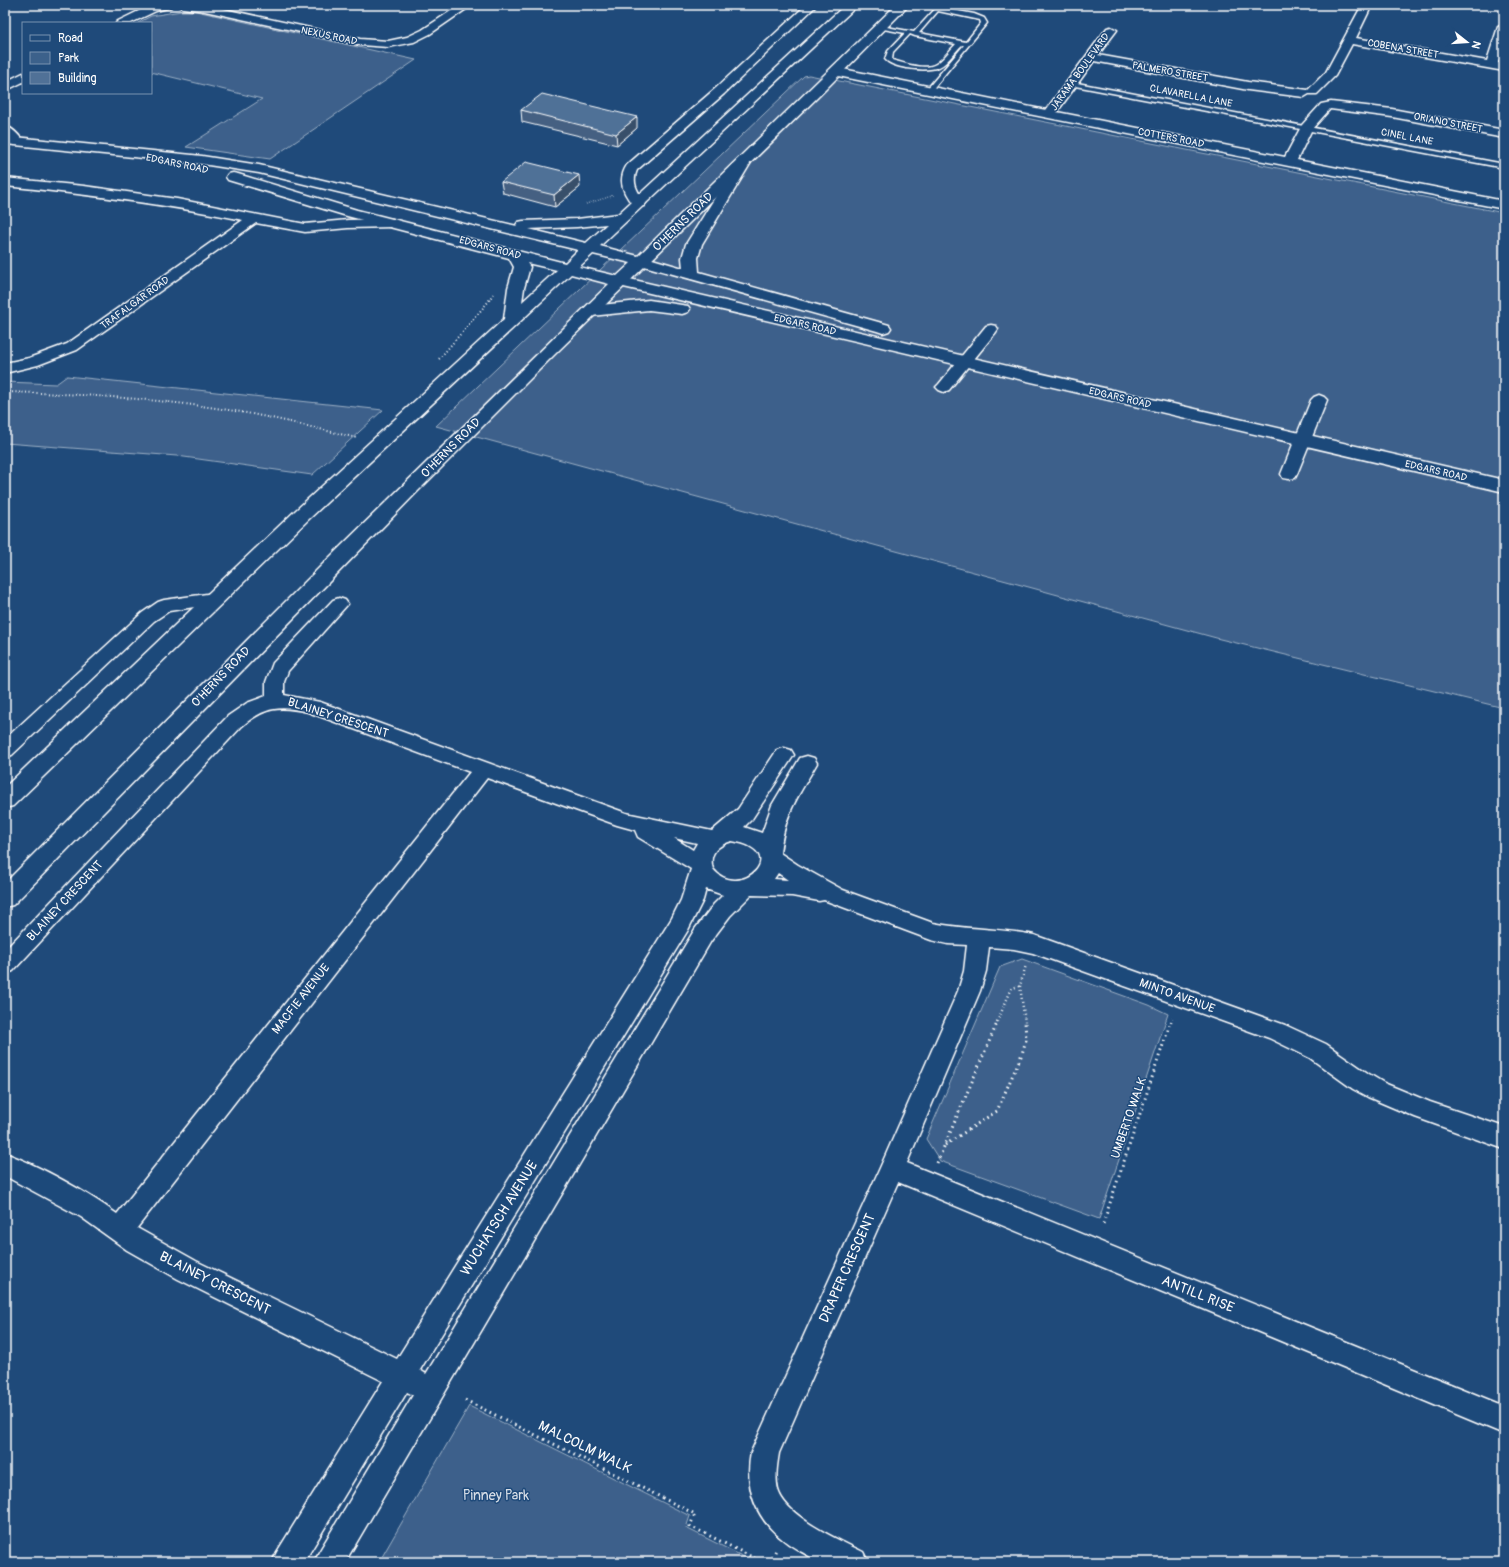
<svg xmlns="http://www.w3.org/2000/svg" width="1509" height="1567" font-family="Pangolin,sans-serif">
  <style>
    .green { fill: #3c618b; stroke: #9eb0c5 }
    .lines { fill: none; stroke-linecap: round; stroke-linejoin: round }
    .lane-casing { stroke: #fff; stroke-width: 3 }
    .street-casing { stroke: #fff; stroke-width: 3 }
    .secondary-casing { stroke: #fff; stroke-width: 3 }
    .primary-casing { stroke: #fff; stroke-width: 3 }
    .path-far3 { stroke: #fff; stroke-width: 1.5; stroke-dasharray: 0.5 2; stroke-linecap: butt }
    .path-far2 { stroke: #fff; stroke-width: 2; stroke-dasharray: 1 2.5; stroke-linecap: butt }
    .path-far1 { stroke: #fff; stroke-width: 2.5; stroke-dasharray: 1 3; stroke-linecap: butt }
    .path { stroke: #fff; stroke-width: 3; stroke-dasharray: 1.5 4; stroke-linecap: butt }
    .lane { fill: #1f4a7a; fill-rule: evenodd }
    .street { fill: #1f4a7a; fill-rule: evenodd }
    .secondary { fill: #1f4a7a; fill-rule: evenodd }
    .primary { fill: #1f4a7a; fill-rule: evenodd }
    .wall { fill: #456182; stroke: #fff }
    .shaded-wall { fill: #384f6a; stroke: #fff }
    .building { fill: #507197; stroke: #fff }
    .labels { text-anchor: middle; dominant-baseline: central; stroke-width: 3; stroke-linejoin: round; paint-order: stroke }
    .far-street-label { font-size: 10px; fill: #fff; stroke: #1f4a7a }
    .street-label { font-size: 12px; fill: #fff; stroke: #1f4a7a }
    .near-street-label { font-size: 14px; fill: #fff; stroke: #1f4a7a }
    .near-park-label { font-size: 14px; fill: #d8dfe8; stroke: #1f4a7a }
  </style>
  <rect width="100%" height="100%" fill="#1f4a7a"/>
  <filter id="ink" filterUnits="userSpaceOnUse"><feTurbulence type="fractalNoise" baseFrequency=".025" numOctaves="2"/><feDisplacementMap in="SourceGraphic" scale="8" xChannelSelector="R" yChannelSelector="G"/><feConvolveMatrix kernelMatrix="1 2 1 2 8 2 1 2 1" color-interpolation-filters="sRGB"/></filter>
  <g filter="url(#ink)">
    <path class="green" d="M 181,11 L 196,11 L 416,60 L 270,159 L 186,147 L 262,99 L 151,72 L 151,23 L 138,23 L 151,16 Z
      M 809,75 L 1504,213 L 1504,708 L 1220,639 L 436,426 L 804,76 Z
      M 67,376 L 383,410 L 312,475 L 177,456 L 5,443 L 5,382 L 56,384 Z
      M 1022,959 L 1149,1005 L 1168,1014 L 1099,1219 L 940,1161 L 926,1139 L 1000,967 Z
      M 469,1406 L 690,1516 L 686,1528 L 754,1562 L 379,1562 Z"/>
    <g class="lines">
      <defs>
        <path id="lane" d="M 937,7 L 974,14 L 984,18 L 987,23 L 931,91 L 929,92 L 926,90 L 927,89 L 964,45 L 962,45 C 955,51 948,63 939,67 C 928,72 893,69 885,59 L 888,51 L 905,33 L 878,28 L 881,26 L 914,32 ZM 938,11 L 980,20 L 981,23 L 966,42 L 919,33 ZM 910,34 L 915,36 L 956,44 C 950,50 943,60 936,64 C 924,71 904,63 892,60 L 893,52 Z
          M 1072,82 L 1504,164 L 1504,168 L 1070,85 L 1070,83 Z"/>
        <path id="street" d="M 172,5 L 171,7 L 156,11 L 131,23 L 116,23 L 118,21 L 149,6 Z
          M 178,5 L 206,5 L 360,39 L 388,41 L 407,37 L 422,30 L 460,5 L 472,5 L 430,34 L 414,42 L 388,47 L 360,45 L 205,11 L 183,8 Z
          M 806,5 L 817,5 L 724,94 L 637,170 C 631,184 638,192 646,203 L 644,206 L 634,206 C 623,194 617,180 627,165 L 716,88 Z
          M 1362,5 L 1372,5 L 1356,38 L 1487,61 L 1498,27 L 1504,24 L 1504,45 L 1498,63 L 1504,63 L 1504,71 L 1352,44 L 1335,76 L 1317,94 L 1309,94 L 1304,97 L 1248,90 L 1094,61 L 1057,112 L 1285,157 L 1302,125 L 1321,104 L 1331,102 L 1392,109 L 1504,130 L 1504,138 L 1392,117 L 1330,109 L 1312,129 L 1297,160 L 1504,201 L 1504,209 L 838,76 L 834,74 L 832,72 L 834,70 L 838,68 L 1046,110 L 1107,28 L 1111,27 L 1117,30 L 1098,55 L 1248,82 L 1308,90 L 1326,72 Z
          M 23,73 L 23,82 L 5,91 L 5,82 Z
          M 5,126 C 12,128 19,135 23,141 L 21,144 L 13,144 L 5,137 Z
          M 5,178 L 84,186 L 177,199 L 305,224 L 348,220 L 392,219 L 397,220 L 399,223 L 397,226 L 392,227 L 348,228 L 305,232 L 256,223 L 77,350 L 38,365 L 5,373 L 5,363 L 29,358 L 67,344 L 243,220 C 164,204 85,194 5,186 Z
          M 991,325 L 996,326 L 998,329 L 996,332 L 949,390 L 944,392 L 939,390 L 936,387 L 939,384 L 986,326 Z
          M 1319,395 L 1324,397 L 1327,400 L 1297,474 L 1295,478 L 1289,479 L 1283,478 L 1281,474 L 1311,400 L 1314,397 Z
          M 214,593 L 220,595 L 223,599 L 220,603 L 169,611 L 154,621 L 12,755 L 5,757 L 5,739 L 142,613 L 158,602 L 164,600 Z
          M 339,598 L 345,600 L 348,604 L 288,671 L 284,682 L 284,695 L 320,702 L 626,813 L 712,831 L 738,809 L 777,750 L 784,748 L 791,750 L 794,755 L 752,819 L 744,827 L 762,833 L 772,805 L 800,758 L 807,756 L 814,758 L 817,763 C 798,797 785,812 780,853 L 798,865 L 843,890 L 933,923 C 966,930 1000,928 1034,935 L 1285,1025 L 1326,1044 L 1369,1074 L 1384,1083 L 1430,1102 L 1504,1127 L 1504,1149 L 1415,1117 L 1368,1097 L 1353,1089 L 1310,1058 L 1269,1038 L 1033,953 L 1014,949 L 989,947 L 986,971 L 980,991 L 907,1163 L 1504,1406 L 1504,1434 L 898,1182 L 779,1453 C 777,1465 775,1477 778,1490 C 786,1517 839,1540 863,1552 L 868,1562 C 855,1562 832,1565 822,1562 C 814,1560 807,1554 800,1551 C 761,1529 743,1496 751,1452 L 880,1168 L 958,991 L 964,971 L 967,945 L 948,944 L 931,940 L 824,900 L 819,901 L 792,896 L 751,895 L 730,916 L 711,941 L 345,1562 L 314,1562 L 319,1552 L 413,1395 L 407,1392 L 304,1562 L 272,1562 L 277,1552 L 383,1381 L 178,1279 L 127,1250 L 81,1217 L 5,1176 L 5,1153 C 42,1167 85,1191 117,1214 L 470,772 L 308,712 C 279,705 265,707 242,726 L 13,971 L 5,974 L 5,950 L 228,716 L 247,703 L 266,696 L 266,682 L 273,663 L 333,600 ZM 487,778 L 617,825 L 635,830 L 638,837 L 691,869 L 681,900 L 672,918 L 397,1359 L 196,1261 L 137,1228 ZM 674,838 L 697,843 L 693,850 ZM 732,841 C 794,851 739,902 713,869 C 708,853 718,845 732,841 ZM 778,873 L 788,880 L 774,879 ZM 706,889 L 723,895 L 714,904 L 695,929 L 426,1374 L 420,1370 L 688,930 L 703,900 Z"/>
        <path id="secondary" d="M 743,160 L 748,161 L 750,164 L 702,244 L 698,258 L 699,272 L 889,325 L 891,328 L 889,331 L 883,333 L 877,331 L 637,264 L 634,261 L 637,258 L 642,256 L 683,268 L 682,258 L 686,244 L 736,164 L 738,161 Z
          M 621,277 L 1504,480 L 1504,492 L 615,285 L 613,282 L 615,279 Z
          M 649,300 L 688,306 L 690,309 L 688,312 L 682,314 L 649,310 L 591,316 L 585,314 L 583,311 L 585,308 L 591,306 Z"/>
        <path id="primary" d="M 845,5 L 858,5 L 600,246 L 638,256 L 896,5 L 909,5 L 820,95 L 554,355 L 418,491 L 13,905 L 5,907 L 5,883 L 336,551 L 609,284 L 571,274 L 310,518 L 13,806 L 5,808 L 5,787 L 296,510 L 504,319 L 508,288 L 514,267 L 509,258 L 347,216 L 228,180 L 226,177 L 228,174 L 233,173 L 238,174 L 357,210 L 565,263 L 578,250 L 259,173 L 202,164 L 5,144 L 5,136 L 202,156 L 259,165 L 517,226 L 516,225 L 518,222 L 523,221 L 577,219 L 618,214 ZM 607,224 L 586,243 L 529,229 L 577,227 ZM 593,254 L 631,263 L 617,276 L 579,267 ZM 527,263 L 557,270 L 522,302 L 524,288 L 530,267 Z"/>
      </defs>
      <use href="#lane" class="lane-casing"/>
      <use href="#street" class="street-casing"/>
      <use href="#secondary" class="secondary-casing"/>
      <use href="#primary" class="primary-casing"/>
      <path class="path-far3" d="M 586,204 L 612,196 L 612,194"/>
      <path class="path-far2" d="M 439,359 L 488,302 L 493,294
        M 5,392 C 84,394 163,399 241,412 C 280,419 319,429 357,438"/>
      <path class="path-far1" d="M 1020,986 L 1025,1022
        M 997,1022 L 1012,988 L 1020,986 L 1026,965
        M 1171,1022 L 1172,1018"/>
      <path class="path" d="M 945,1145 L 997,1111 L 1022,1054 L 1026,1040 L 1025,1021
        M 937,1163 L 998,1021
        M 1103,1224 L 1171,1021
        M 465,1400 L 695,1514 L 690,1526 L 762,1562
        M 770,1562 L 776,1550"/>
      <use href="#lane" class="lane"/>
      <use href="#street" class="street"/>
      <use href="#secondary" class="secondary"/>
      <use href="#primary" class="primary"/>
    </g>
    <path class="wall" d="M 521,110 L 637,128 L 617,145 L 522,122 Z
      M 501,182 L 580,187 L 555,207 L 503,193 Z"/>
    <path class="shaded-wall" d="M 637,117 L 637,128 L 617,145 L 616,134 Z
      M 579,175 L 580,187 L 555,207 L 554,195 Z"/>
    <path class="building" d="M 542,94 L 637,117 L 616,134 L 521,110 Z
      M 526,162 L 579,175 L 554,195 L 501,182 Z"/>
  </g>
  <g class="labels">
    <g class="far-street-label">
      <text transform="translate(329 36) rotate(12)">NEXUS ROAD</text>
      <text transform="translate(1403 49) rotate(10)">COBENA STREET</text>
      <text transform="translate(1080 72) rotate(-54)">JARAMA BOULEVARD</text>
      <text transform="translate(1170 72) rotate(10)">PALMERO STREET</text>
      <text transform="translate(1191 96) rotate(11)">CLAVARELLA LANE</text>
      <text transform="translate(1448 123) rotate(11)">ORIANO STREET</text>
      <text transform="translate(1407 137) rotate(11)">CINEL LANE</text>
      <text transform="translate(1171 138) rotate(11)">COTTERS ROAD</text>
      <text transform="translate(177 164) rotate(12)">EDGARS ROAD</text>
      <text transform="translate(490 248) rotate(15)">EDGARS ROAD</text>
      <text transform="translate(135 303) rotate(-36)">TRAFALGAR ROAD</text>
      <text transform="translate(805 325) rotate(13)">EDGARS ROAD</text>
      <text transform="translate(1120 398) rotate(13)">EDGARS ROAD</text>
      <text transform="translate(1436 471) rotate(13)">EDGARS ROAD</text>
    </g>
    <g class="street-label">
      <text transform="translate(683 222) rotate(-44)">O'HERNS ROAD</text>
      <text transform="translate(451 448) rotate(-45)">O'HERNS ROAD</text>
      <text transform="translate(221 677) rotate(-46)">O'HERNS ROAD</text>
      <text transform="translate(338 718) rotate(18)">BLAINEY CRESCENT</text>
      <text transform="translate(65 901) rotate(-47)">BLAINEY CRESCENT</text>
      <text transform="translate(1177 996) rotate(20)">MINTO AVENUE</text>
      <text transform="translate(301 999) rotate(-52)">MACFIE AVENUE</text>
      <text transform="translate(1129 1118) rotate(-71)">UMBERTO WALK</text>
    </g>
    <g class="near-street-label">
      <text transform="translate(499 1218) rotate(-58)">WUCHATSCH AVENUE</text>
      <text transform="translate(847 1268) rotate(-66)">DRAPER CRESCENT</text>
      <text transform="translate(215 1283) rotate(27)">BLAINEY CRESCENT</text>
      <text transform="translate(1198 1294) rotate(22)">ANTILL RISE</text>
      <text transform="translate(585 1447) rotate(26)">MALCOLM WALK</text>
    </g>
    <g class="near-park-label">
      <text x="496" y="1495">Pinney Park</text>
    </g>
  </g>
  <rect width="1509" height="1567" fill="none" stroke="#1f4a7a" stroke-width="20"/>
  <rect x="10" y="10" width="1489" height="1547" fill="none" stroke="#fff" stroke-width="1.5" filter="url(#ink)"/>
  <rect x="22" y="22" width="130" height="72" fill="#1f4a7a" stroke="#7992af"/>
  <rect x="30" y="35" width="20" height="6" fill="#1f4a7a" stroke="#7992af"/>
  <text x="58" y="42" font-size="12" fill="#ffffff">Road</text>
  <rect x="30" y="52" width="20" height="12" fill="#3c618b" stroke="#7992af"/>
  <text x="58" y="62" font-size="12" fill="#ffffff">Park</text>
  <rect x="30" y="72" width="20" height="12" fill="#507197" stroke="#7992af"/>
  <text x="58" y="82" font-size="12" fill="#ffffff">Building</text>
  <g transform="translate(1467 42) rotate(107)" stroke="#1f4a7a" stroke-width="3" paint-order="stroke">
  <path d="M0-3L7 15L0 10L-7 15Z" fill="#ffffff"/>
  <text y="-6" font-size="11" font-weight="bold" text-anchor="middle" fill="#ffffff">N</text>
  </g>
</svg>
